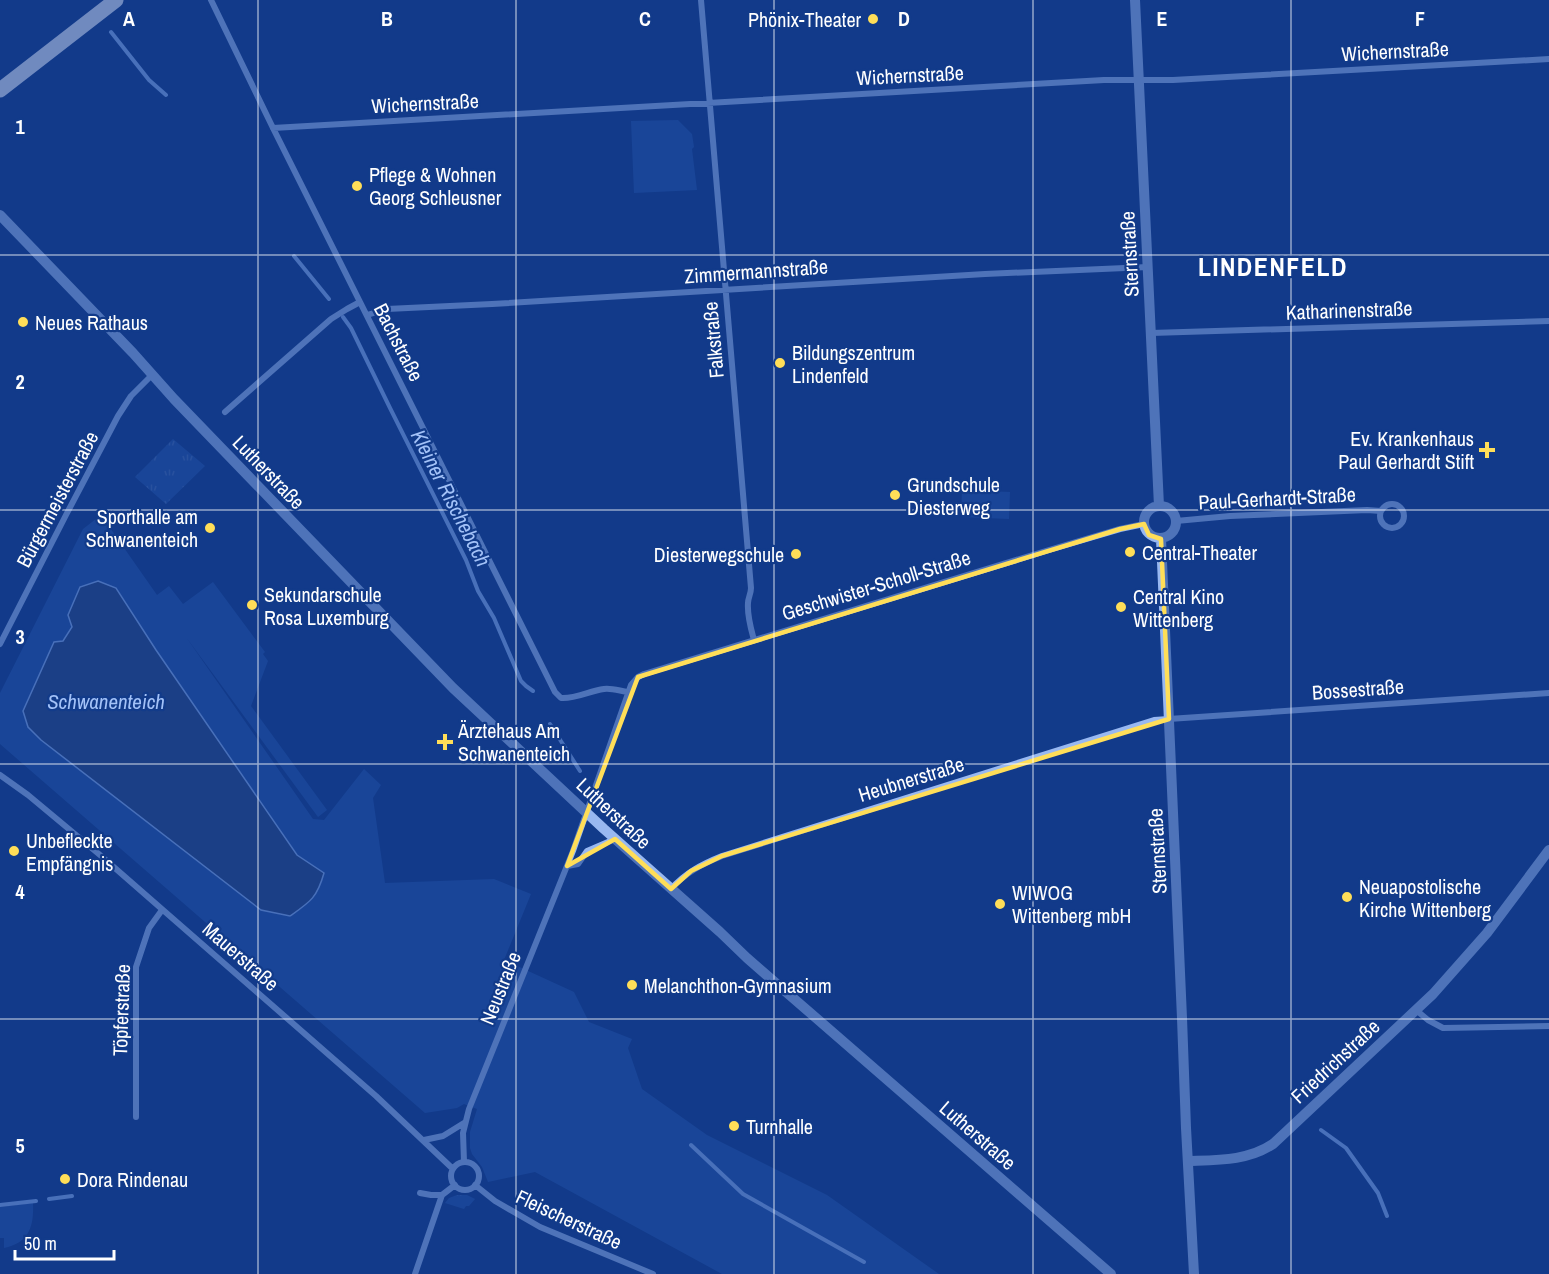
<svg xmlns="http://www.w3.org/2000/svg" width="1549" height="1274" font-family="'Archivo Narrow',sans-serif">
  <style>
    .grass { fill: url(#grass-tufts) }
    .park { fill: #2353a9; fill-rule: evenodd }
    .water { fill: #264580; stroke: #89b1f4; stroke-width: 1.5 }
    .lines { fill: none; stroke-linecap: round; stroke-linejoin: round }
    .stream { stroke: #89b1f4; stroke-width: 4 }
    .minor { stroke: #98b8f1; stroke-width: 6 }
    .tertiary { stroke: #98b8f1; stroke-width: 10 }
    .primary { stroke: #e2eaff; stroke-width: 15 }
    .marked { fill: none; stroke: #ffde58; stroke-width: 4.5; stroke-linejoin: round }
    .grid { fill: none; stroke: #fff; stroke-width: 1.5; stroke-opacity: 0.55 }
    .poi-dot { fill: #ffde58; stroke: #123b8a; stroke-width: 2 }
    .labels { text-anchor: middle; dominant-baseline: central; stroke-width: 4.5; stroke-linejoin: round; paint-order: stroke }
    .poi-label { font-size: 20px; fill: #fff; stroke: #123b8a; text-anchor: start }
    .street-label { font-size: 20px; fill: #fff; stroke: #123b8a }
    .water-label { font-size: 21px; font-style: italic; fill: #a3c2f8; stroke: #123b8a }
    .district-label { font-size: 26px; font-weight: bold; letter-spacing: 1.5px; fill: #fff; stroke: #123b8a }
    .grid-label { font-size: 20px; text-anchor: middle; font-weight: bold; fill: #fff; stroke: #123b8a; stroke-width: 4.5; stroke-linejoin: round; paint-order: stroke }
  </style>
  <defs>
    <pattern id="grass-tufts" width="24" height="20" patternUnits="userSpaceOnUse" patternTransform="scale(1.5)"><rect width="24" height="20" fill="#2353a9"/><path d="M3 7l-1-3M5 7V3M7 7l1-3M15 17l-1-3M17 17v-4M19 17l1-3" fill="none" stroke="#446db6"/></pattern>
  </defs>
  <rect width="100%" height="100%" fill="#123b8a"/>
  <path class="grass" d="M 173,439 L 205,466 L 166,504 L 135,477 Z
    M 457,1195 L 467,1195 L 475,1199 L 469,1206 L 466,1206 L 464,1209 L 445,1203 L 449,1198 Z"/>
  <path class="park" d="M 678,120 L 692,134 L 694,147 L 692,149 L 697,190 L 634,193 L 631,121 Z
    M 962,490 L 1010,492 L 1009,519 L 961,517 Z
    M 101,515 L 157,595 L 169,586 L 183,604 L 213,582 L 265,652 L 263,654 L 268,661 L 251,706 L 327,810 L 318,817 L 186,637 L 313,819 L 324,820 L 364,769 L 381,785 L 373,798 L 385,883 L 494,879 L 531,894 L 504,960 L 574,992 L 589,1022 L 632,1039 L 628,1048 L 642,1089 L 707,1135 L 827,1195 L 939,1274 L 722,1274 L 535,1172 L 488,1182 L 482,1167 L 472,1154 L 470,1148 L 470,1132 L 477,1109 L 464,1104 L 457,1108 L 425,1113 L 0,744 L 0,693 L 83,529 ZM 116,588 L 156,650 L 297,855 L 324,873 L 89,777 L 41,740 L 28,727 L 53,642 L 63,641 L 72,627 Z
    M 33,1203 C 34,1227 29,1243 4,1248 L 4,1238 L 0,1238 L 0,1207 Z"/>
  <path class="water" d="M 98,581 L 116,588 L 156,650 L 297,855 L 324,873 C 317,898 310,902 290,916 L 261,910 L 41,740 L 28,727 L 23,711 L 54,642 L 63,641 L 72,627 L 68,615 L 80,587 Z"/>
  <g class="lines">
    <path class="stream" d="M 111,32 L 149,80 L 166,95
      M 294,256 L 329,299
      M 343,317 L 351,328 L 390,408 L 466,560 L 478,591 L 494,618 L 521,681 L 526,686 L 533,691
      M 550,724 L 580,771
      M 1321,1130 L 1346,1148 L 1378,1193 L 1387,1216
      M 691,1145 L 743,1194 L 864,1262
      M 49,1199 L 72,1196
      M 0,1205 L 36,1201"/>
    <path class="minor" d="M 211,0 L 273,128 L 555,692 L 561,698 C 576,699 589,691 604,689 C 612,688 620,691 628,692
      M 701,0 L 751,588 C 751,594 748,598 748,603 C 747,616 751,629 754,640
      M 273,128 L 1104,80 L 1173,80 L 1549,59
      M 367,315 L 387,309 L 492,304 L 985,274 L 1148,267
      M 1151,333 L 1549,321
      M 225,412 L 331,319 L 347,309 L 360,302
      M1380 516a12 12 0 1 1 24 0a12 12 0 1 1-24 0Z
      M 1176,521 L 1230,516 L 1367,510 L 1381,511
      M 0,644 L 66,515 L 118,416 L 131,396 L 152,375
      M 0,775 L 28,795 L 100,855 L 376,1096 L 453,1169
      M 567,866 L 578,864 L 587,851 L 615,839
      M 671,889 C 685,873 702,864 722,856 L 1154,720 L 1549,693
      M 1416,1010 L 1428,1020 L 1443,1028 L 1549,1026
      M 136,1117 L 136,967 L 149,928 L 162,910
      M 424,1140 L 443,1136 L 464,1123
      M 464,1162 L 463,1133 L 469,1109 L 573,851 L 631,685 L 638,677 L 644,674 L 1049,550 L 1120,529 L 1144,524
      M451 1176a14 14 0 1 1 28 0a14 14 0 1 1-28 0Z
      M 475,1185 L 495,1201 L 540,1227 L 653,1274
      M 420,1193 L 431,1195 L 442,1195
      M 415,1274 L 442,1195 L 455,1185"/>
    <path class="tertiary" d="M 1135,0 L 1159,506
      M 0,215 L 133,353 L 174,399 L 453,688 L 604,829 L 720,932 L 747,958 L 1111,1274
      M1144 522a16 16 0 1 1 32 0a16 16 0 1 1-32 0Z
      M 1161,539 L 1182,1018 L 1186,1128 L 1194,1274
      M 1188,1161 C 1217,1160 1248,1161 1273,1144 L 1433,994 L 1487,933 L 1549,850"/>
    <path class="primary" d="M 0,90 L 116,0"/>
  </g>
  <path d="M0 0H1549V1274H0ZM 1144,524 L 1149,535 L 1161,539 L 1169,719 L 722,856 L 691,871 L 671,889 L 615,839 L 567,866 L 638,677 L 1120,529 Z" fill="#123b8a" fill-opacity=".55" fill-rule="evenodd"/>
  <path class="marked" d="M 1144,524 L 1149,535 L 1161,539 L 1169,719 L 722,856 L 691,871 L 671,889 L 615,839 L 567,866 L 638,677 L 1120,529 Z"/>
  <path class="grid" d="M 258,0 L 258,1274M 516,0 L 516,1274M 774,0 L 774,1274M 1033,0 L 1033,1274M 1291,0 L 1291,1274M 0,255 L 1549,255M 0,510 L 1549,510M 0,764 L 1549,764M 0,1019 L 1549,1019"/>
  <g class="poi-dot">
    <circle cx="873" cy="19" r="6"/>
    <circle cx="357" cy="186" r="6"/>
    <circle cx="23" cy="322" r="6"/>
    <circle cx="780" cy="363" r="6"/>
    <path d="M1484 441h6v6h6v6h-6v6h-6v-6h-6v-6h6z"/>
    <circle cx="895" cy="495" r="6"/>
    <circle cx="210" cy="528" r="6"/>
    <circle cx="1130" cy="552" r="6"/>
    <circle cx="796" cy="554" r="6"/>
    <circle cx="252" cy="605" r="6"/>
    <circle cx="1121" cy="607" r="6"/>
    <path d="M442 733h6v6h6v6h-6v6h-6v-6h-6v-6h6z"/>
    <circle cx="14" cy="851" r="6"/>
    <circle cx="1347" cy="897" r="6"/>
    <circle cx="1000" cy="904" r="6"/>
    <circle cx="632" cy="985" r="6"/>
    <circle cx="734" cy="1126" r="6"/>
    <circle cx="65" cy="1179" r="6"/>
  </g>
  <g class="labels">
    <g class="poi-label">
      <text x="861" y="19" text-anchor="end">Phönix-Theater</text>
      <text x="369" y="174">Pflege &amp; Wohnen<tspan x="369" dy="23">Georg Schleusner</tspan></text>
      <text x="35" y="322">Neues Rathaus</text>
      <text x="792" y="352">Bildungszentrum<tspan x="792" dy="23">Lindenfeld</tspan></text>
      <text x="1474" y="438" text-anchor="end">Ev. Krankenhaus<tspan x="1474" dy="23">Paul Gerhardt Stift</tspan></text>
      <text x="907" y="484">Grundschule<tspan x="907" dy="23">Diesterweg</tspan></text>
      <text x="198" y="516" text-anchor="end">Sporthalle am<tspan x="198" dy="23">Schwanenteich</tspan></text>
      <text x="1142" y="552">Central-Theater</text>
      <text x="784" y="554" text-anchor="end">Diesterwegschule</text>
      <text x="264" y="594">Sekundarschule<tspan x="264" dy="23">Rosa Luxemburg</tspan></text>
      <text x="1133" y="596">Central Kino<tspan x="1133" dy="23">Wittenberg</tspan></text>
      <text x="458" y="730">Ärztehaus Am<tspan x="458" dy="23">Schwanenteich</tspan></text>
      <text x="26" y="840">Unbefleckte<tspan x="26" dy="23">Empfängnis</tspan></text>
      <text x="1359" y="886">Neuapostolische<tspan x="1359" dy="23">Kirche Wittenberg</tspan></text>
      <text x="1012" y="892">WIWOG<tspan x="1012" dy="23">Wittenberg mbH</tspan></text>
      <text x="644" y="985">Melanchthon-Gymnasium</text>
      <text x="746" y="1126">Turnhalle</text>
      <text x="77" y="1179">Dora Rindenau</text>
    </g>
    <g class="street-label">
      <text transform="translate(1395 51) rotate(-3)">Wichernstraße</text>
      <text transform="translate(910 75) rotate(-3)">Wichernstraße</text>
      <text transform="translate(425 103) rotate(-3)">Wichernstraße</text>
      <text transform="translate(1129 254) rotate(-93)">Sternstraße</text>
      <text transform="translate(756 271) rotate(-4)">Zimmermannstraße</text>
      <text transform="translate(1349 310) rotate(-2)">Katharinenstraße</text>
      <text transform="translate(713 340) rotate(-95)">Falkstraße</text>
      <text transform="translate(399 342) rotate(63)">Bachstraße</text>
      <text transform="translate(269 472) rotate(46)">Lutherstraße</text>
      <text transform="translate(1277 498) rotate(-3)">Paul-Gerhardt-Straße</text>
      <text transform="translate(57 499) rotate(-62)">Bürgermeisterstraße</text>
      <text transform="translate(876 585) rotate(-17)">Geschwister-Scholl-Straße</text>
      <text transform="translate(1358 689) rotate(-4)">Bossestraße</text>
      <text transform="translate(911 779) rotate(-17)">Heubnerstraße</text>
      <text transform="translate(614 813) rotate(43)">Lutherstraße</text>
      <text transform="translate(1157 851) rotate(-93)">Sternstraße</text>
      <text transform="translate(241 956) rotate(41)">Mauerstraße</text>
      <text transform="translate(500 988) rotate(-68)">Neustraße</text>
      <text transform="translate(121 1010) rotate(-88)">Töpferstraße</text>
      <text transform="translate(1335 1061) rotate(-43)">Friedrichstraße</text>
      <text transform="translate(978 1135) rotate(41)">Lutherstraße</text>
      <text transform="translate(569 1219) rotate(25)">Fleischerstraße</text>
    </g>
    <g class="water-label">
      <text transform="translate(451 498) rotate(63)">Kleiner Rischebach</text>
      <text x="106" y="701">Schwanenteich</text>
    </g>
    <g class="district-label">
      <text x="1273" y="266">LINDENFELD</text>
    </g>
  </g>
  <g class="grid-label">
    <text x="129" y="26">A</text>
    <text x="387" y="26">B</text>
    <text x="645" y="26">C</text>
    <text x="904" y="26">D</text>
    <text x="1162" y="26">E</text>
    <text x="1420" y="26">F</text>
    <text x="20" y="134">1</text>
    <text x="20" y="389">2</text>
    <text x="20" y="644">3</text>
    <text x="20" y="899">4</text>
    <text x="20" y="1153">5</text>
  </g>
  <path d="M15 1250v9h99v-9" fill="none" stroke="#ffffff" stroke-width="3"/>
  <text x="24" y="1250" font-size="18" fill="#ffffff" stroke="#123b8a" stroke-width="4.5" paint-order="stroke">50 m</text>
</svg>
